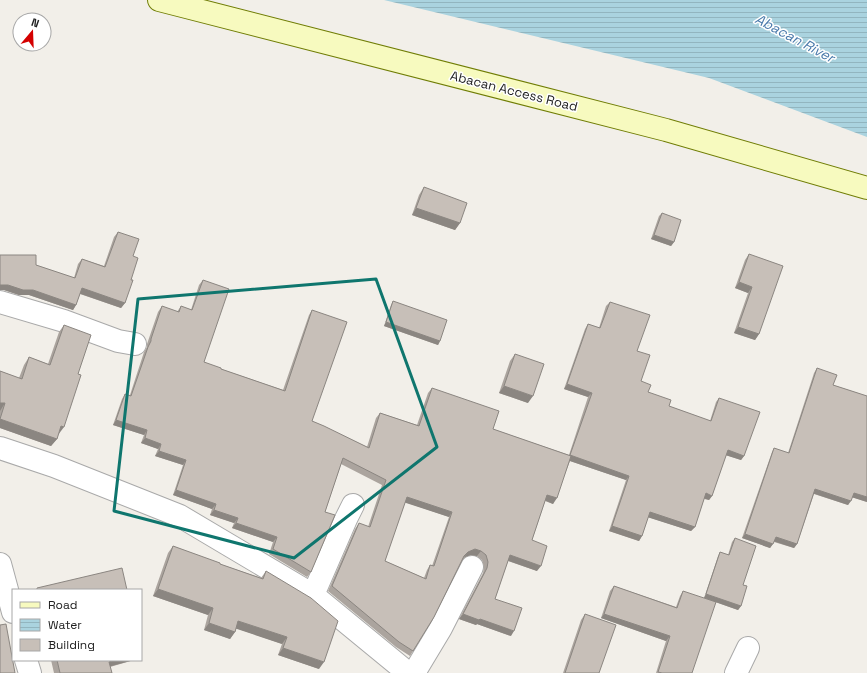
<svg xmlns="http://www.w3.org/2000/svg" width="867" height="673" font-family="'Space Grotesk',sans-serif">
  <style>
    .water { fill: url(#water-rules) }
    .lines { fill: none; stroke-linecap: round; stroke-linejoin: round }
    .street-casing { stroke: #a9a9a9; stroke-width: 24 }
    .secondary-casing { stroke: #707d05; stroke-width: 24 }
    .street { stroke: #fff; stroke-width: 22 }
    .secondary { stroke: #f7fabf; stroke-width: 22 }
    .wall { fill: #aba49e; fill-rule: evenodd }
    .shaded-wall { fill: #8b8681 }
    .building { fill: #c7bfb8; stroke: #8b8681; fill-rule: evenodd }
    .marked { fill: none; stroke: #0f766e; stroke-width: 3; stroke-linejoin: round }
    .labels { text-anchor: middle; dominant-baseline: central; stroke-width: 3; stroke-linejoin: round; paint-order: stroke }
    .street-label { font-size: 13px; fill: #222; stroke: #fff }
    .water-label { font-size: 14px; font-style: italic; fill: #4a7aab; stroke: #fff }
  </style>
  <defs>
    <pattern id="water-rules" width="6" height="5" patternUnits="userSpaceOnUse"><rect width="6" height="5" fill="#aad3df"/><path d="M0 2.5h6" fill="none" stroke="#92b5bf"/></pattern>
  </defs>
  <rect width="100%" height="100%" fill="#f2efe9"/>
  <path class="water" d="M 384,0 L 867,0 L 867,137 L 709,78 Z"/>
  <g class="lines">
    <defs>
      <path id="street" d="M 0,302 L 64,321 L 118,341 L 135,344
        M 0,448 L 54,466 L 180,516 L 313,595 L 408,673
        M 0,564 L 13,612
        M 313,595 L 346,519 L 353,505
        M 26,660 L 30,673
        M 414,673 L 441,628 L 472,567
        M 736,673 L 748,648"/>
      <path id="secondary" d="M 159,0 L 666,130 L 867,188"/>
    </defs>
    <use href="#street" class="street-casing"/>
    <use href="#secondary" class="secondary-casing"/>
    <use href="#street" class="street"/>
    <use href="#secondary" class="secondary"/>
  </g>
  <path class="wall" d="M 424,187 L 460,223 L 455,230 L 412,215 L 419,195 Z
    M 662,213 L 674,242 L 671,246 L 651,239 L 659,216 Z
    M 118,232 L 133,256 L 131,280 L 125,303 L 121,308 L 80,294 L 76,305 L 73,310 L 29,295 L 19,295 L 4,290 L 36,265 L 74,278 L 78,264 L 82,259 L 104,266 L 114,237 Z
    M 749,254 L 759,334 L 755,340 L 734,333 L 748,293 L 735,288 L 745,260 Z
    M 203,280 L 204,362 L 221,369 L 283,390 L 309,315 L 312,310 L 312,421 L 367,447 L 376,418 L 380,413 L 417,425 L 428,393 L 432,388 L 493,429 L 569,455 L 588,397 L 564,389 L 585,329 L 588,324 L 599,328 L 606,306 L 610,302 L 637,351 L 641,381 L 648,392 L 669,406 L 710,421 L 716,402 L 719,398 L 744,456 L 741,460 L 726,455 L 712,496 L 709,500 L 704,499 L 695,527 L 691,531 L 648,517 L 642,536 L 639,541 L 609,531 L 626,480 L 570,461 L 553,504 L 545,501 L 532,540 L 537,571 L 508,561 L 495,599 L 511,636 L 477,624 L 476,625 L 459,619 L 483,573 L 484,567 L 482,560 L 477,556 L 471,555 L 465,557 L 463,559 L 413,651 L 410,656 L 396,647 L 328,591 L 355,529 L 359,523 L 368,527 L 382,485 L 341,464 L 325,512 L 311,572 L 307,577 L 269,554 L 273,542 L 232,528 L 234,523 L 210,515 L 212,509 L 173,495 L 183,465 L 155,456 L 158,449 L 141,443 L 144,435 L 113,425 L 122,399 L 125,394 L 130,395 L 144,352 L 147,347 L 147,344 L 158,312 L 162,306 L 177,312 L 181,306 L 191,310 L 199,285 ZM 405,502 L 449,517 L 432,566 L 430,565 L 427,570 L 424,578 L 385,561 Z
    M 393,301 L 440,341 L 438,345 L 384,326 L 391,305 Z
    M 64,325 L 78,374 L 57,439 L 51,446 L 0,428 L 0,371 L 19,378 L 24,365 L 29,357 L 48,364 L 59,332 Z
    M 515,354 L 528,403 L 499,393 L 510,361 Z
    M 817,368 L 833,385 L 867,396 L 867,502 L 852,497 L 848,505 L 814,494 L 797,544 L 794,548 L 774,542 L 770,548 L 742,538 L 772,452 L 774,448 L 788,453 L 814,373 Z
    M 735,538 L 743,585 L 741,606 L 738,610 L 704,598 L 718,556 L 720,552 L 728,555 L 732,542 Z
    M 173,546 L 220,564 L 261,578 L 266,571 L 319,669 L 278,655 L 282,644 L 236,628 L 235,632 L 230,639 L 204,630 L 208,615 L 153,596 L 168,553 Z
    M 614,586 L 676,607 L 680,596 L 683,591 L 692,673 L 656,673 L 666,641 L 601,618 L 610,591 Z
    M 585,614 L 599,673 L 563,673 L 581,620 Z
    M 51,660 L 134,660 L 110,667 L 112,673 L 54,673 Z"/>
  <path class="shaded-wall" d="M 416,208 L 460,223 L 455,230 L 412,215 Z
    M 654,235 L 674,242 L 671,246 L 651,239 Z
    M 739,282 L 752,287 L 748,293 L 735,288 Z
    M 0,285 L 8,285 L 33,290 L 76,305 L 73,310 L 29,295 L 19,295 L 4,290 L 0,290 Z
    M 82,288 L 125,303 L 121,308 L 78,293 Z
    M 386,322 L 440,341 L 438,345 L 384,326 Z
    M 738,327 L 759,334 L 755,340 L 734,333 Z
    M 567,384 L 592,393 L 588,397 L 564,389 Z
    M 504,386 L 533,396 L 528,403 L 499,393 Z
    M 0,403 L 5,403 L 0,411 Z
    M 0,419 L 57,439 L 51,446 L 0,428 Z
    M 116,420 L 147,430 L 144,435 L 113,425 Z
    M 61,426 L 64,427 L 58,435 Z
    M 145,438 L 161,444 L 158,449 L 141,443 Z
    M 728,450 L 744,456 L 741,460 L 725,455 Z
    M 159,451 L 186,460 L 183,465 L 155,456 Z
    M 570,455 L 629,476 L 626,480 L 567,460 Z
    M 815,489 L 851,501 L 848,505 L 812,493 Z
    M 176,490 L 216,504 L 212,509 L 173,495 Z
    M 706,493 L 712,496 L 709,500 L 703,498 Z
    M 854,493 L 867,497 L 867,502 L 851,497 Z
    M 547,495 L 557,498 L 553,504 L 544,500 Z
    M 407,497 L 452,512 L 449,517 L 403,502 Z
    M 214,510 L 238,518 L 234,523 L 210,515 Z
    M 650,512 L 695,527 L 691,531 L 647,517 Z
    M 236,523 L 277,537 L 273,542 L 232,528 Z
    M 612,526 L 642,536 L 639,541 L 609,531 Z
    M 745,534 L 773,544 L 770,548 L 742,538 Z
    M 776,537 L 797,544 L 794,548 L 773,541 Z
    M 475,549 L 481,551 L 477,556 L 471,555 L 465,557 L 461,561 L 468,552 Z
    M 510,555 L 541,566 L 537,571 L 506,560 Z
    M 158,589 L 213,608 L 208,615 L 153,596 Z
    M 706,594 L 741,606 L 738,610 L 704,598 Z
    M 463,614 L 480,619 L 514,631 L 511,636 L 477,624 L 476,625 L 459,619 Z
    M 604,614 L 670,636 L 666,641 L 601,618 Z
    M 238,621 L 287,637 L 282,644 L 234,628 Z
    M 209,623 L 235,632 L 230,639 L 204,630 Z
    M 283,648 L 324,662 L 319,669 L 278,655 Z
    M 115,660 L 134,660 L 104,668 L 109,662 Z"/>
  <path class="building" d="M 424,187 L 467,203 L 460,223 L 416,208 Z
    M 662,213 L 681,220 L 674,242 L 654,235 Z
    M 118,232 L 139,239 L 133,256 L 138,258 L 131,280 L 133,280 L 125,303 L 82,288 L 76,305 L 33,290 L 23,290 L 8,285 L 0,285 L 0,255 L 36,255 L 36,265 L 75,278 L 82,259 L 105,267 Z
    M 749,254 L 783,266 L 759,334 L 738,327 L 752,287 L 739,282 Z
    M 203,280 L 229,289 L 204,362 L 221,368 L 221,369 L 285,391 L 312,310 L 347,322 L 312,421 L 324,426 L 369,448 L 380,413 L 419,426 L 432,388 L 499,411 L 493,429 L 571,456 L 557,498 L 547,495 L 532,540 L 547,546 L 541,566 L 510,555 L 495,599 L 522,608 L 514,631 L 480,619 L 479,620 L 463,614 L 487,568 L 488,562 L 486,555 L 481,551 L 475,549 L 468,552 L 464,556 L 434,617 L 413,651 L 399,642 L 332,586 L 359,523 L 370,527 L 386,480 L 343,458 L 325,512 L 335,515 L 311,572 L 273,549 L 277,537 L 236,523 L 238,518 L 214,510 L 216,504 L 176,490 L 186,460 L 159,451 L 161,444 L 145,438 L 147,430 L 116,420 L 125,394 L 131,396 L 148,347 L 151,341 L 151,339 L 162,306 L 179,312 L 181,306 L 192,310 ZM 407,497 L 452,512 L 434,566 L 430,565 L 426,579 L 385,561 Z
    M 393,301 L 447,320 L 440,341 L 386,322 Z
    M 610,302 L 650,315 L 637,351 L 650,355 L 641,381 L 651,385 L 648,392 L 671,400 L 669,406 L 711,421 L 719,398 L 760,412 L 744,456 L 728,450 L 712,496 L 706,493 L 695,527 L 650,512 L 642,536 L 612,526 L 629,476 L 570,455 L 592,393 L 567,384 L 588,324 L 600,328 Z
    M 64,325 L 91,335 L 78,374 L 81,375 L 64,427 L 61,426 L 57,439 L 0,419 L 5,403 L 0,403 L 0,371 L 22,379 L 29,357 L 50,365 Z
    M 515,354 L 544,364 L 533,396 L 504,386 Z
    M 817,368 L 837,375 L 833,385 L 867,396 L 867,497 L 854,493 L 851,501 L 815,489 L 797,544 L 776,537 L 773,544 L 745,534 L 774,448 L 789,453 Z
    M 735,538 L 756,546 L 743,585 L 747,586 L 741,606 L 706,594 L 720,552 L 729,555 Z
    M 173,546 L 220,563 L 220,564 L 263,579 L 266,571 L 311,598 L 338,621 L 324,662 L 283,648 L 287,637 L 238,621 L 235,632 L 209,623 L 213,608 L 158,589 Z
    M 122,568 L 127,590 L 37,590 L 37,588 Z
    M 614,586 L 677,608 L 683,591 L 716,602 L 692,673 L 662,673 L 658,672 L 670,636 L 604,614 Z
    M 585,614 L 616,625 L 599,673 L 565,673 Z
    M 6,624 L 15,673 L 0,673 L 0,625 Z
    M 57,660 L 115,660 L 109,662 L 112,673 L 60,673 Z"/>
  <path class="marked" d="M 376,279 L 437,447 L 294,558 L 114,511 L 138,299 Z"/>
  <g class="labels">
    <g class="street-label">
      <text transform="translate(514 91) rotate(14)">Abacan Access Road</text>
    </g>
    <g class="water-label">
      <text transform="translate(795 38) rotate(28)">Abacan River</text>
    </g>
  </g>
  <rect x="12" y="589" width="130" height="72" fill="#ffffff" stroke="#a7a7a7"/>
  <rect x="20" y="602" width="20" height="6" fill="#f7fabf" stroke="#a7a7a7"/>
  <text x="48" y="609" font-size="12" fill="#222222">Road</text>
  <rect x="20" y="619" width="20" height="12" fill="url(#water-rules)" stroke="#a7a7a7"/>
  <text x="48" y="629" font-size="12" fill="#222222">Water</text>
  <rect x="20" y="639" width="20" height="12" fill="#c7bfb8" stroke="#a7a7a7"/>
  <text x="48" y="649" font-size="12" fill="#222222">Building</text>
  <g transform="translate(32 32) rotate(19)"><circle r="19" fill="#ffffff" stroke="#a7a7a7"/>
  <path d="M0-3L7 15L0 10L-7 15Z" fill="#d40000"/>
  <text y="-6" font-size="11" font-weight="bold" text-anchor="middle" fill="#222222">N</text>
  </g>
</svg>
